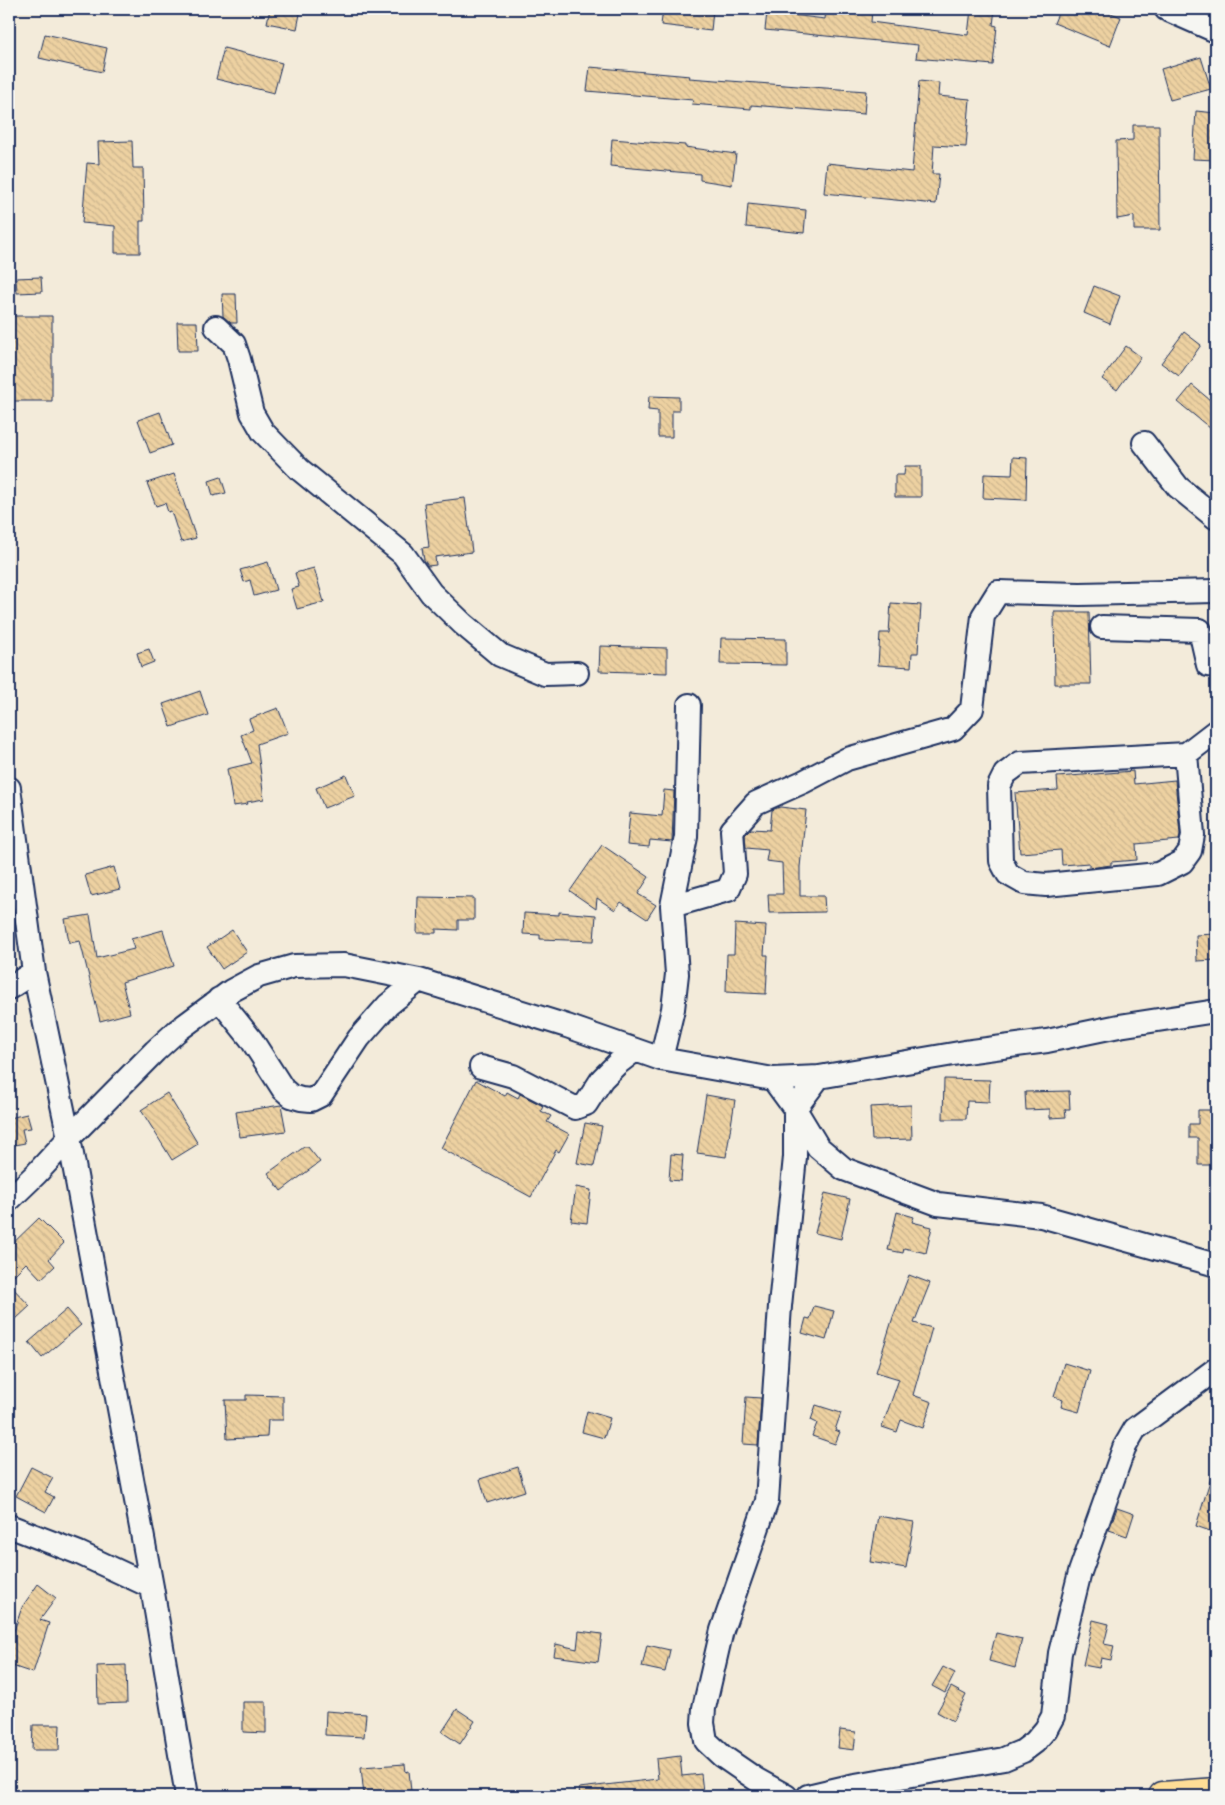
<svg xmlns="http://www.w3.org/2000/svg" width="1225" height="1805" font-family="'Playpen Sans',sans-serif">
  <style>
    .building { fill: url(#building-back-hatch); stroke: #1b2f5e }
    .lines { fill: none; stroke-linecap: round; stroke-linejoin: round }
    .minor-casing { stroke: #1b2f5e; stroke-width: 26 }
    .highway-casing { stroke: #1b2f5e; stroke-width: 31 }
    .minor { stroke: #f6f6f2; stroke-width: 22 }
    .highway { stroke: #fedd96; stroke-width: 28 }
  </style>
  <defs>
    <pattern id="building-back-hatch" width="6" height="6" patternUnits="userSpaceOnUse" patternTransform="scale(1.25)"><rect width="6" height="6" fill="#edd1a1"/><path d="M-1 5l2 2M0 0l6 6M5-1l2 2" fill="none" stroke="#cbb48d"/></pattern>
  </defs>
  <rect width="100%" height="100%" fill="#f3ebda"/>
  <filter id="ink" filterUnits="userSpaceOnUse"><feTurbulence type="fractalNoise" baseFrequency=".02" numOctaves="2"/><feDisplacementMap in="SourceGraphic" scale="10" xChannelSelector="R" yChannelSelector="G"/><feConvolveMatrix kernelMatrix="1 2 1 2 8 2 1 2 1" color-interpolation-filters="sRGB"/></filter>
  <g filter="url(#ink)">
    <path class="building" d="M 270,9 L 301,9 L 297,29 L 267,23 Z
      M 663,9 L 713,10 L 711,31 L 661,25 Z
      M 826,9 L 872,10 L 871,22 L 968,35 L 971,9 L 995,9 L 993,25 L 997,26 L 993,65 L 916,58 L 918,45 L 765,30 L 767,12 L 825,19 Z
      M 1060,9 L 1101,9 L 1121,17 L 1110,46 L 1054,23 Z
      M 45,34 L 107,48 L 102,72 L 39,58 Z
      M 224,48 L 282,63 L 274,93 L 216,79 Z
      M 1201,57 L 1211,89 L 1170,100 L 1161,69 Z
      M 590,67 L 690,76 L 689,78 L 866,91 L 864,114 L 751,105 L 751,109 L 692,104 L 693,100 L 587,91 Z
      M 919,81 L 939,83 L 938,96 L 970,99 L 966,147 L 934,145 L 932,174 L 939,174 L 936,204 L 824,193 L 827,163 L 912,172 Z
      M 1196,111 L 1216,113 L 1216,160 L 1193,159 Z
      M 1133,125 L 1159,125 L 1160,230 L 1134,230 L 1134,216 L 1117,219 L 1116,141 L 1133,140 Z
      M 612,139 L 685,145 L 685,147 L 736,154 L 732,185 L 700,180 L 700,174 L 610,166 Z
      M 132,141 L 133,168 L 143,168 L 144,221 L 140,221 L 140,253 L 115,253 L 115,226 L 82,223 L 87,163 L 99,164 L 98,142 Z
      M 748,204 L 806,210 L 804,233 L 746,227 Z
      M 41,277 L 42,292 L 17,293 L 16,278 Z
      M 1094,286 L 1120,296 L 1110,324 L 1084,313 Z
      M 222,294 L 236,294 L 237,323 L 231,323 L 223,316 Z
      M 9,316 L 52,316 L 52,401 L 9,401 Z
      M 177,322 L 197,322 L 198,351 L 178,351 Z
      M 1184,332 L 1201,345 L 1179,376 L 1161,363 Z
      M 1126,346 L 1141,357 L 1117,390 L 1102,379 Z
      M 1192,385 L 1216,405 L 1216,433 L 1178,402 Z
      M 649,396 L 679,397 L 679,411 L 672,411 L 672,437 L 658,437 L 658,411 L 648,410 Z
      M 160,412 L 172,445 L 150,453 L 138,420 Z
      M 1013,457 L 1027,458 L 1026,500 L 983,498 L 984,474 L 1012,475 Z
      M 905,466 L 921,466 L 921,497 L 895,497 L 895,475 L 904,475 Z
      M 174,474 L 196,538 L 181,542 L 171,511 L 168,512 L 165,503 L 156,506 L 147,483 Z
      M 221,477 L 226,493 L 213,496 L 209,481 Z
      M 465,498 L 472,552 L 435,557 L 436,565 L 428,566 L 424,560 L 422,548 L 429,547 L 424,503 Z
      M 268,562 L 276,590 L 254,596 L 250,580 L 244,582 L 240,570 Z
      M 314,568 L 324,602 L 297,609 L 291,589 L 299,587 L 295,573 Z
      M 891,603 L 921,605 L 918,653 L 912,653 L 911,667 L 878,665 L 880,633 L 889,633 Z
      M 1054,612 L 1089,612 L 1091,684 L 1055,684 Z
      M 721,638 L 786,639 L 786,665 L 720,664 Z
      M 600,646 L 667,648 L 667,673 L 599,671 Z
      M 149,649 L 154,662 L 141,667 L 137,653 Z
      M 200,691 L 208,715 L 171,727 L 163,704 Z
      M 278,708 L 288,733 L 257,744 L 264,799 L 247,802 L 248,804 L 233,806 L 227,769 L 252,763 L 241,735 L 253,730 L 249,719 Z
      M 1133,771 L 1134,784 L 1175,780 L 1180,834 L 1179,840 L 1136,844 L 1137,860 L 1111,862 L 1111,865 L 1089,868 L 1089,863 L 1062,865 L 1061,850 L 1020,853 L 1015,793 L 1058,790 L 1057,777 Z
      M 346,775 L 355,796 L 324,808 L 316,788 Z
      M 664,790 L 674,791 L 672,842 L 650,840 L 649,847 L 627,845 L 630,813 L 662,816 Z
      M 780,807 L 806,810 L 800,867 L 800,896 L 824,896 L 825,912 L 769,913 L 768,894 L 783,894 L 782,863 L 766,861 L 768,850 L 746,848 L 745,835 L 751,829 L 770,830 L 772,810 Z
      M 602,845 L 649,877 L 638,894 L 656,905 L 647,919 L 621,902 L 615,910 L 597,898 L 596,909 L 570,891 Z
      M 114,867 L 120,889 L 91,896 L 85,875 Z
      M 418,897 L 474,898 L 474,920 L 458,920 L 458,930 L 436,929 L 436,933 L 417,933 Z
      M 559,912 L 596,915 L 594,941 L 540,939 L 540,935 L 523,934 L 524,913 L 559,915 Z
      M 90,915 L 97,958 L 134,949 L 131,939 L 163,930 L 174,966 L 122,982 L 130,1013 L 100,1021 L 80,941 L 69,943 L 65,919 Z
      M 735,924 L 766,926 L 764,955 L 768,955 L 766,994 L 726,992 L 727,954 L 734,954 Z
      M 232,930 L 247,952 L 222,969 L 207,947 Z
      M 1216,934 L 1216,960 L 1197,961 L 1196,935 Z
      M 944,1079 L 990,1080 L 989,1102 L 967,1101 L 966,1119 L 943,1119 Z
      M 476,1080 L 505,1096 L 507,1092 L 518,1098 L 520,1094 L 543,1106 L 541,1111 L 551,1116 L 547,1122 L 569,1134 L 559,1152 L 556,1150 L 531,1197 L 441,1148 Z
      M 1069,1091 L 1070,1109 L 1065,1109 L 1066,1117 L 1050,1118 L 1050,1109 L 1026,1110 L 1025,1092 Z
      M 167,1093 L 198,1144 L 172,1160 L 141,1110 Z
      M 706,1095 L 735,1100 L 726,1157 L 697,1153 Z
      M 281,1105 L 286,1131 L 240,1137 L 236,1112 Z
      M 911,1105 L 912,1139 L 872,1140 L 870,1107 Z
      M 1198,1110 L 1216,1110 L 1216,1165 L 1198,1165 L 1198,1138 L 1189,1138 L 1189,1124 L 1198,1124 Z
      M 27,1114 L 31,1128 L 22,1129 L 25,1143 L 9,1146 L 9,1118 Z
      M 585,1123 L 602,1126 L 594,1166 L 577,1163 Z
      M 304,1147 L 308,1147 L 320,1162 L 281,1191 L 268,1173 Z
      M 671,1154 L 683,1155 L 681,1181 L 669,1180 Z
      M 576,1187 L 591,1190 L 587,1223 L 571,1221 Z
      M 825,1193 L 850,1199 L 841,1239 L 815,1233 Z
      M 897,1212 L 914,1217 L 912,1222 L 932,1227 L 926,1253 L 904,1248 L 903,1253 L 888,1250 Z
      M 39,1218 L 64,1243 L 49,1259 L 55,1266 L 41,1279 L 26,1263 L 9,1280 L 9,1247 Z
      M 909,1275 L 930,1283 L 914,1323 L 932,1328 L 913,1395 L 932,1402 L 923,1428 L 901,1420 L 897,1432 L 882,1427 L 899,1379 L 876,1372 L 893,1317 Z
      M 9,1284 L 30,1306 L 16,1319 L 9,1312 Z
      M 814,1306 L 834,1311 L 826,1340 L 802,1333 L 806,1318 L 810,1319 Z
      M 67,1309 L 81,1325 L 42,1358 L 29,1342 Z
      M 1064,1363 L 1090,1371 L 1079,1412 L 1061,1407 L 1063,1400 L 1054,1397 Z
      M 246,1395 L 283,1396 L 283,1420 L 268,1420 L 267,1437 L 227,1439 L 225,1400 L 246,1400 Z
      M 746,1397 L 761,1398 L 758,1445 L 743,1444 Z
      M 816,1405 L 841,1413 L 835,1430 L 840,1432 L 835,1444 L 812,1436 L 817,1423 L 811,1420 Z
      M 587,1411 L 610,1418 L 604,1438 L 582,1432 Z
      M 31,1467 L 53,1478 L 45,1492 L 54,1497 L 46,1512 L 16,1496 Z
      M 518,1467 L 525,1491 L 487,1503 L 480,1479 Z
      M 1213,1471 L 1216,1471 L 1216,1511 L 1210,1531 L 1196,1526 Z
      M 1117,1508 L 1134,1514 L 1127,1536 L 1109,1530 Z
      M 878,1516 L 914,1522 L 906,1568 L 870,1562 Z
      M 38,1584 L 56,1598 L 40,1620 L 49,1623 L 33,1673 L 9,1665 L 9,1646 L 22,1607 Z
      M 1093,1620 L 1109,1624 L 1104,1644 L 1114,1646 L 1111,1660 L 1101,1658 L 1099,1668 L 1083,1665 Z
      M 579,1631 L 602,1634 L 598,1662 L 554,1656 L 556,1644 L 577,1649 Z
      M 996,1633 L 1022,1639 L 1015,1668 L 989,1661 Z
      M 647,1645 L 670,1650 L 665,1672 L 642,1667 Z
      M 126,1665 L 127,1703 L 98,1704 L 97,1666 Z
      M 943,1667 L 955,1673 L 945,1693 L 932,1686 Z
      M 951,1687 L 966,1695 L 953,1721 L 937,1712 Z
      M 243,1702 L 266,1702 L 266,1733 L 243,1732 Z
      M 457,1709 L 475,1721 L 460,1744 L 442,1732 Z
      M 326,1711 L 366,1714 L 364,1737 L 325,1735 Z
      M 33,1725 L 60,1725 L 59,1750 L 32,1750 Z
      M 840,1730 L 856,1732 L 854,1750 L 838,1748 Z
      M 680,1756 L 682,1776 L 701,1774 L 703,1792 L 664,1796 L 580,1796 L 579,1788 L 658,1779 L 656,1759 Z
      M 405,1764 L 406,1772 L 409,1771 L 411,1791 L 397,1792 L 397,1796 L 364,1796 L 361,1767 Z"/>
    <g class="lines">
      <defs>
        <path id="minor" d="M 1166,9 L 1216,31
          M 216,327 L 234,344 L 239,359 L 252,413 L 263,432 L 299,469 L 403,554 L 431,593 L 463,624 L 500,655 L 545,674 L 577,673
          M 1144,443 L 1178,487 L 1216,518
          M 1102,627 L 1200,630 L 1208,665 L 1216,666
          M 1186,754 L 1193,835 L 1190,851 L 1182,862 L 1158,874 L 1046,885 L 1024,883 L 1008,874 L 1001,861 L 999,786 L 1005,774 L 1020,763 L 1186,754 L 1216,731
          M 9,788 L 34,972 L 69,1138 L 152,1587 L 187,1796
          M 672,906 L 728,890 L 735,874 L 732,830 L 756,803 L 803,782 L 847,759 L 953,729 L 972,709 L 983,616 L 998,592 L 1080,594 L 1216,591
          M 9,988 L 34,972
          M 219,999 L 251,1039 L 283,1089 L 291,1096 L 301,1099 L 311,1100 L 321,1095 L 359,1038 L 388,1005 L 419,980
          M 661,1059 L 673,1009 L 677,974 L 672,906 L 686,837 L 689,705
          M 481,1067 L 513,1076 L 575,1108 L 586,1104 L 602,1079 L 617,1064 L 635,1050
          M 773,1079 L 795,1109 L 818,1147 L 844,1169 L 938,1204 L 1041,1216 L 1216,1265
          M 9,1200 L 36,1174 L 69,1138 L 155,1051 L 177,1031 L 231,991 L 259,976 L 294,966 L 344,965 L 419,980 L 567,1026 L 661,1059 L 773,1079 L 819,1077 L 965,1052 L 1047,1041 L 1119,1026 L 1216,1011
          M 9,1526 L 79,1553 L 152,1587
          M 786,1796 L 757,1780 L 722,1756 L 706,1741 L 703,1723 L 704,1708 L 722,1630 L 767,1501 L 780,1306 L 795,1157 L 795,1109 L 819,1077
          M 808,1796 L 855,1785 L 1004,1759 L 1023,1751 L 1035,1742 L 1046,1729 L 1053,1716 L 1060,1653 L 1080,1572 L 1124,1448 L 1135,1429 L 1216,1369"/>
        <path id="highway" d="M 1163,1796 L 1216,1792"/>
      </defs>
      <use href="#minor" class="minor-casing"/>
      <use href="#highway" class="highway-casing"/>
      <use href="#minor" class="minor"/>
      <use href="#highway" class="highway"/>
    </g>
  </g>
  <rect width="1225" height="1805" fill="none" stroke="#f6f6f2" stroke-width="30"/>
  <rect x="15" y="15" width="1195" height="1775" fill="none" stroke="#1b2f5e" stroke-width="2" filter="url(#ink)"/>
</svg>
